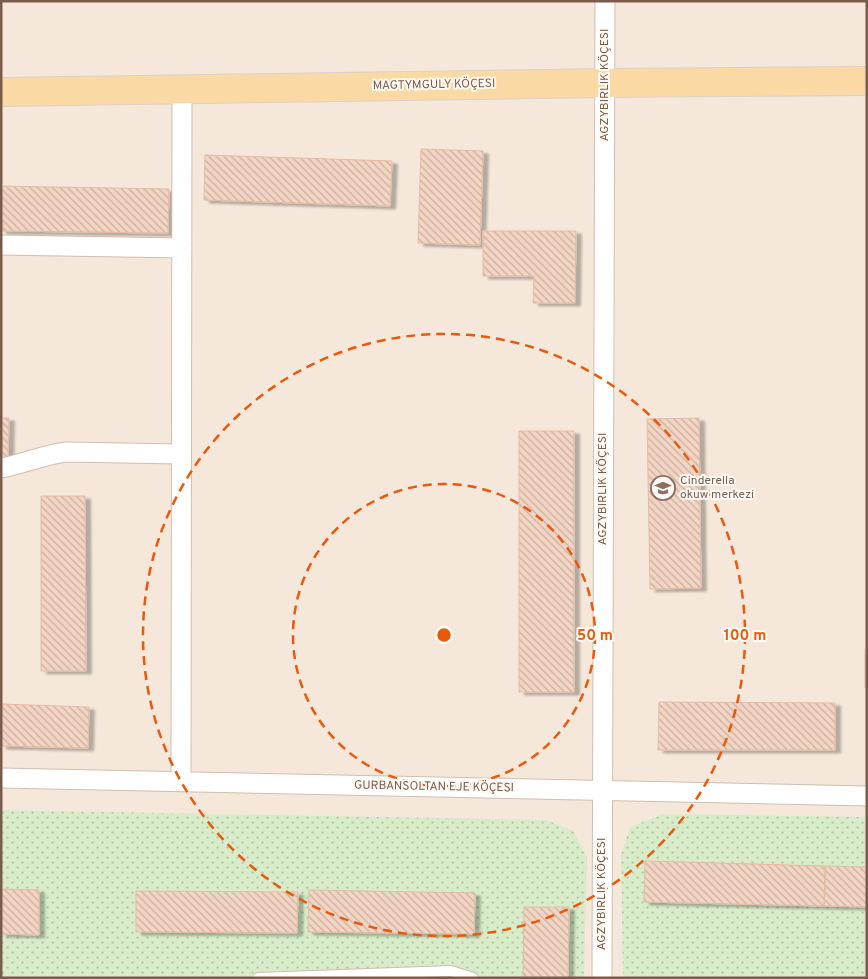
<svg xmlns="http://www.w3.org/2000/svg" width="868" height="979" font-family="Overpass,sans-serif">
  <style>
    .residential { fill: #f5e8da }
    .park { fill: url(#park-dots) }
    .building { fill: url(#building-back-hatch); stroke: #e6bba3; filter: url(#shadow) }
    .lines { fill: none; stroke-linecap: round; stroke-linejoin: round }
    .lane-casing { stroke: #d1beb0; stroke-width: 12 }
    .street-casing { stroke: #d1beb0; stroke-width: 21 }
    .primary-casing { stroke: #dad1cd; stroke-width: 30 }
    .lane { stroke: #fff; stroke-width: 10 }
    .street { stroke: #fff; stroke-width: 19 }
    .primary { stroke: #fbd9a5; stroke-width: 28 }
    .ring { fill: none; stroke: #e8590c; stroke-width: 2.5; stroke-dasharray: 9 6 }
    .labels { text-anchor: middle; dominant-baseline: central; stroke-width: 4; stroke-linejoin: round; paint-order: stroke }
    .street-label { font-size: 12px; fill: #7a5c4d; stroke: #fffaf3 }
    .education-label { font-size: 12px; fill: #785e54; stroke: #fffaf3; text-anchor: start }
    .centre { fill: #e8590c; stroke: #fffaf3; stroke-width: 2.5 }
    .ring-label { font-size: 15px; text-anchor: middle; font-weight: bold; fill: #e8590c; stroke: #fffaf3; stroke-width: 4; stroke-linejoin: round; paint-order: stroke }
  </style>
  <defs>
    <pattern id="park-dots" width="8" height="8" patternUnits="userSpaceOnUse" patternTransform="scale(1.25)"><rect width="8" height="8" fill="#d8ecc9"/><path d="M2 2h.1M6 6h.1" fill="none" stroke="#b4c2a5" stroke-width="1.8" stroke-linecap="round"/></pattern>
    <pattern id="building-back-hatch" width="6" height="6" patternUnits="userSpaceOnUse" patternTransform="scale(1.25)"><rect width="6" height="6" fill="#f3d5c3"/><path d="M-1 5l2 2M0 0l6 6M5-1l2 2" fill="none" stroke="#cab0a1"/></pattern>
    <filter id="shadow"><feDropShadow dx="5.5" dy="3" stdDeviation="1" flood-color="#0004"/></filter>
  </defs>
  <rect width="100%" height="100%" fill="#fdf6ec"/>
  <path class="residential" d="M 1,1 L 867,1 L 867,978 L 1,978 Z"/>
  <path class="park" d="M 1,810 L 547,820 L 573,831 L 587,857 L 584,978 L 1,978 Z
    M 663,814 L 867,817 L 867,978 L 623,978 L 621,855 L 630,827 Z"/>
  <path class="building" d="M 421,149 L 483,151 L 480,245 L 418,243 Z
    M 205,155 L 392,161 L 390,206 L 204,200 Z
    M 1,186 L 169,189 L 168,233 L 1,231 Z
    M 483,231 L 576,231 L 575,303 L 533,303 L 534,276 L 483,276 Z
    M 1,418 L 9,418 L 8,462 L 1,462 Z
    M 699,418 L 701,588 L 650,589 L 647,419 Z
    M 519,431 L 574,431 L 574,692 L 519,692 Z
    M 41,496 L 85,496 L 86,671 L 41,671 Z
    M 865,649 L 867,649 L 867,688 L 865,688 Z
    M 659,702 L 835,703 L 835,750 L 658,750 Z
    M 1,704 L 89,707 L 88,748 L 1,746 Z
    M 645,861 L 825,866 L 824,906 L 644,902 Z
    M 826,866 L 867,867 L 867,907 L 824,906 Z
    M 1,889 L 39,890 L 39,935 L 1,934 Z
    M 309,890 L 475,893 L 474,934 L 308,932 Z
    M 136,891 L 298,892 L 297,933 L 136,932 Z
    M 524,907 L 569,907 L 568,978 L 523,978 Z"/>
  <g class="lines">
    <defs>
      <path id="lane" d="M 258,978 L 451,971 L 473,978"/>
      <path id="street" d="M 1,245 L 182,248
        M 1,468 C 23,464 43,455 66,452 L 181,454
        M 1,778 L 867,796
        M 181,781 L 182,89
        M 602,978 L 605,1"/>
      <path id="primary" d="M 1,92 L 605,83 L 867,81"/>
    </defs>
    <use href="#lane" class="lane-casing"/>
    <use href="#street" class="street-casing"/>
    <use href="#primary" class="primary-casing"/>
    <use href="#lane" class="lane"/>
    <use href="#street" class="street"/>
    <use href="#primary" class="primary"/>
  </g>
  <g class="ring">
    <circle cx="444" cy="635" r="151"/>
    <circle cx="444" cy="635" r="301"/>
  </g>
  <defs>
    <symbol id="school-ring" viewBox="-11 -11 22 22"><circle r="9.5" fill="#fffaf3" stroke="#8d6e63" stroke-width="1.5"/><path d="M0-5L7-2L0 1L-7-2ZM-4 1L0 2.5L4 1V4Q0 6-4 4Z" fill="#8d6e63"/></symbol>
  </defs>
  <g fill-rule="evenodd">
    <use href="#school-ring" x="649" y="474" width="28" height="28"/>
  </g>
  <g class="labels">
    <g class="street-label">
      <text transform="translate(434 85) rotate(-1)">MAGTYMGULY KÖÇESI</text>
      <text transform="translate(605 85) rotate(-90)">AGZYBIRLIK KÖÇESI</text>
      <text transform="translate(603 489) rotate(-90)">AGZYBIRLIK KÖÇESI</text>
      <text transform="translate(434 787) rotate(1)">GURBANSOLTAN EJE KÖÇESI</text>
      <text transform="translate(602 894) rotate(-90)">AGZYBIRLIK KÖÇESI</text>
    </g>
    <g class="education-label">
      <text x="680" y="481">Cinderella<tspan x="680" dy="14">okuw merkezi</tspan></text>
    </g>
  </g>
  <circle cx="444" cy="635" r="8" class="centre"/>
  <g class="ring-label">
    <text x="595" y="640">50 m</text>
    <text x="745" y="640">100 m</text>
  </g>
  <rect width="868" height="979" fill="none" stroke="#7a5c4d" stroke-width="5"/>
</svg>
